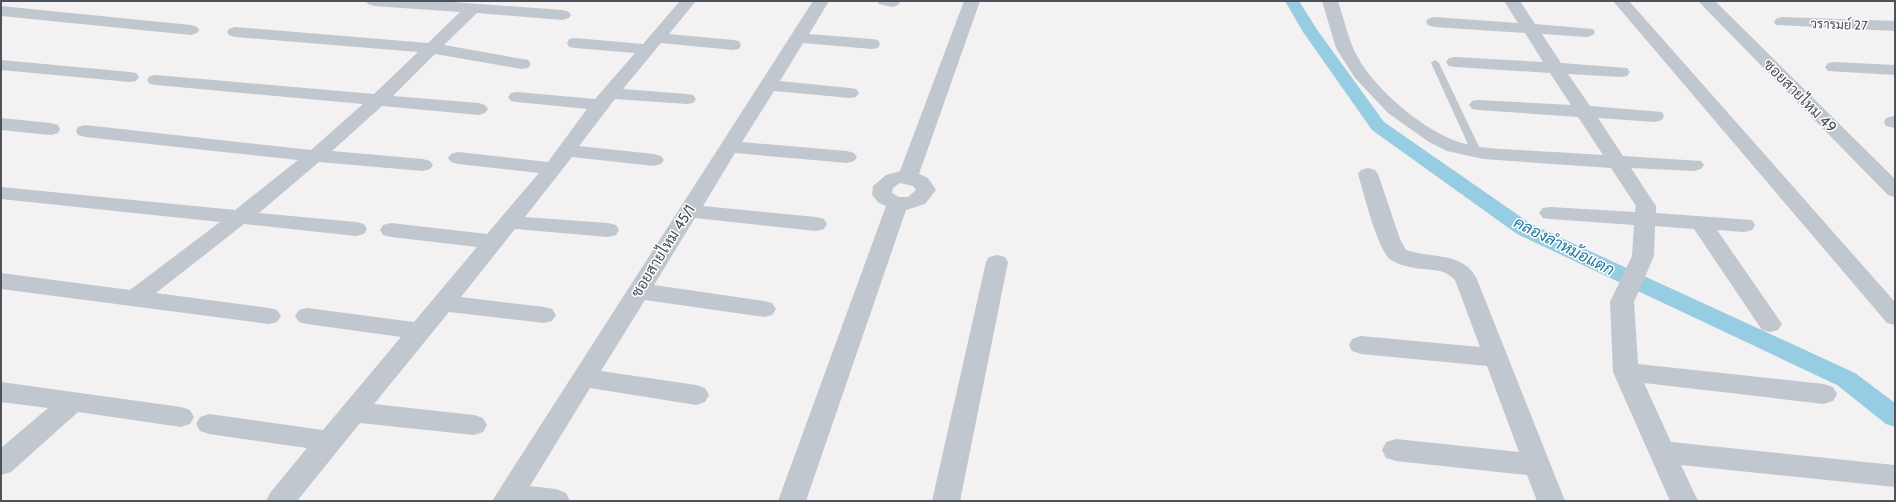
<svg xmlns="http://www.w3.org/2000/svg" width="1896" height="502" font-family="Cabin,Sarabun,sans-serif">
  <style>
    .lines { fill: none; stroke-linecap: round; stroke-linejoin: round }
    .canal { fill: #97cde3; fill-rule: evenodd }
    .service { fill: #c1c7ce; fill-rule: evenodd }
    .minor { fill: #c1c7ce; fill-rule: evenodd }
    .labels { text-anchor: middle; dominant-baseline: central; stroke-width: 3; stroke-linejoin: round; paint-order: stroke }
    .far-street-label { font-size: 13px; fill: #4b525c; stroke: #fff }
    .street-label { font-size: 15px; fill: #4b525c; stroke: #fff }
    .water-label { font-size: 16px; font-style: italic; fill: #1c789d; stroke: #fff }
  </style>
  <rect width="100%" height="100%" fill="#f3f1f1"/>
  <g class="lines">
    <path class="canal" d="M 1285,1 L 1299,1 L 1318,31 L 1384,122 L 1531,224 L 1855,373 L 1895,403 L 1895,427 L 1886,424 L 1837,385 L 1517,234 L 1372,130 L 1303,32 Z"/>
    <path class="service" d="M 1435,60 L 1439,63 L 1482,153 L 1480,155 L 1474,155 L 1472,153 L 1431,63 Z"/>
    <path class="minor" d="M 366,1 L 438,1 L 563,10 L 569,12 L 571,15 L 569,18 L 563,20 L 477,13 L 444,45 L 528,60 L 531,64 L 528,68 L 522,69 L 435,54 L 393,96 L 479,103 L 485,105 L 488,109 L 485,113 L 479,115 L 382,106 L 332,151 L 423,159 L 430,161 L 433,165 L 430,169 L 423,171 L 319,162 L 259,213 L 356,222 L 364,224 L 367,229 L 364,234 L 356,236 L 244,224 L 156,293 L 269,308 L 277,310 L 281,316 L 277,322 L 269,324 L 1,289 L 1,273 L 130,290 L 220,222 L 1,199 L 1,187 L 235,210 L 298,160 L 85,137 L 78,135 L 76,131 L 78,127 L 85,125 L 311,150 L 363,104 L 156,85 L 150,84 L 147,80 L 150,76 L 156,75 L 374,94 L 418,52 L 235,37 L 229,35 L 227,32 L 229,29 L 235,27 L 428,43 L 460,12 L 374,6 L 368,4 Z
      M 680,1 L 696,1 L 669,34 L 733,40 L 739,41 L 741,45 L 739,49 L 733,50 L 661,43 L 623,89 L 687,94 L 693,95 L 696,99 L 693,103 L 687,104 L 615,99 L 579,146 L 654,154 L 661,156 L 664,160 L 661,164 L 654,166 L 572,157 L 525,217 L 608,223 L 616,225 L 619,230 L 616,235 L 608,237 L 515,229 L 461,297 L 544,307 L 552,309 L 556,315 L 552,321 L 544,323 L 449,312 L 374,404 L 474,415 L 483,418 L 487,425 L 483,432 L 474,435 L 360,423 L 297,501 L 266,501 L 270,493 L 307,448 L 209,434 L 200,431 L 196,424 L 200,417 L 209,414 L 323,430 L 401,337 L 307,324 L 299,322 L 295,316 L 299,310 L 307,308 L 414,322 L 477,247 L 391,237 L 383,235 L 380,230 L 383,225 L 391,223 L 487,234 L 539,173 L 458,164 L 451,162 L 448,158 L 451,154 L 458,152 L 548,162 L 587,109 L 517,102 L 511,101 L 508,97 L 511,93 L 517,92 L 595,99 L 635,53 L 575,48 L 569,47 L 567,43 L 569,39 L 575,38 L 643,44 Z
      M 813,1 L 829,1 L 809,34 L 872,39 L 878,40 L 880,44 L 878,48 L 872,49 L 803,43 L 780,81 L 850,88 L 856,89 L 859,93 L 856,97 L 850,98 L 774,91 L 742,142 L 847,151 L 854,153 L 857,157 L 854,161 L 847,163 L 735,153 L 703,206 L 816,217 L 824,219 L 827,224 L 824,229 L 816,231 L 695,218 L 654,285 L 764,301 L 772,303 L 776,309 L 772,315 L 764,317 L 645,300 L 601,371 L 696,385 L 705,388 L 709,395 L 705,402 L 696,405 L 590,388 L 530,486 L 556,489 L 566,493 L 570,501 L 492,501 Z
      M 877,1 L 899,1 L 900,2 L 898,5 L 892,7 L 879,4 Z
      M 964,1 L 980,1 L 919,174 L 928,178 L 936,190 L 925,204 L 906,210 L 806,501 L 778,501 L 886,206 L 879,203 L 872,195 L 873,186 L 886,175 L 900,171 ZM 900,183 L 913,186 L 916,190 L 908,197 L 899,197 L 892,193 L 893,188 Z
      M 1322,1 L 1338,1 C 1344,19 1348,39 1357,56 C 1375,90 1428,135 1466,144 C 1484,149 1503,149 1521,150 C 1548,152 1576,153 1603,155 L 1578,117 L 1478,110 L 1472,109 L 1469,105 L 1472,101 L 1478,100 L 1571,105 L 1550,73 L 1455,67 L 1449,66 L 1446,62 L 1449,58 L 1455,57 L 1543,62 L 1525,33 L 1434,27 L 1428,25 L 1426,22 L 1428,19 L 1434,17 L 1518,23 L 1504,1 L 1520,1 L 1535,24 L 1593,29 L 1595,32 L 1593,35 L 1587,37 L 1542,34 L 1561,63 L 1627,68 L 1630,72 L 1627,76 L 1621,77 L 1568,74 L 1590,106 L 1662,112 L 1664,116 L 1662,120 L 1655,122 L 1598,118 L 1623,156 L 1701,161 L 1704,165 L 1701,169 L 1694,171 L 1631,168 L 1656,206 L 1656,213 L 1752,220 L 1755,225 L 1752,230 L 1744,232 L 1717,230 L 1782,324 L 1778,330 L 1770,332 L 1762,330 L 1694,229 L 1655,226 L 1654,256 L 1634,302 L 1638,364 L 1824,384 L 1833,387 L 1837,394 L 1833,401 L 1824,404 L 1644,383 L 1671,442 L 1894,465 L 1895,487 L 1681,465 L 1698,501 L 1670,501 L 1613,372 L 1610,302 L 1632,256 L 1634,225 L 1550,219 L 1543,218 L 1539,213 L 1543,208 L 1550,207 L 1635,212 L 1636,206 L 1611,168 L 1483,159 L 1447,151 L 1429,142 L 1388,113 L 1355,78 L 1336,48 Z
      M 1613,1 L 1629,1 L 1895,302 L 1895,325 L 1887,323 Z
      M 1698,1 L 1715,1 L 1895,179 L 1895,197 L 1888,195 Z
      M 1,6 L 191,25 L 197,27 L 199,30 L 197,33 L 191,35 L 1,16 Z
      M 1782,17 L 1895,21 L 1895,31 L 1776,25 L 1774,22 L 1776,19 Z
      M 1,60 L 130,72 L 136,73 L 139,77 L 136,81 L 130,82 L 1,70 Z
      M 1834,62 L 1895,65 L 1895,75 L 1828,71 L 1825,67 L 1828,63 Z
      M 1893,116 L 1895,116 L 1895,128 L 1886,126 L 1884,122 L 1886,118 Z
      M 1,118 L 51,123 L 58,125 L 60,129 L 58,133 L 51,135 L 1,130 Z
      M 1368,168 L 1375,170 L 1378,174 L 1400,239 L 1406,250 C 1432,259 1460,251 1476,277 L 1565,501 L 1537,501 L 1527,475 L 1396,461 L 1386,458 L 1382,450 L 1386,442 L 1396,439 L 1519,452 L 1487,366 L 1361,354 L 1352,351 L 1349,345 L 1352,339 L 1361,336 L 1480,347 L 1455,280 C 1442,267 1431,271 1415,268 C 1408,267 1397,264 1391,260 C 1378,252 1363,191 1358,174 L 1361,170 Z
      M 997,255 L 1005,257 L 1008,262 L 960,501 L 932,501 L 986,262 L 989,257 Z
      M 1,382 L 181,407 L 190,410 L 194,417 L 190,424 L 181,427 L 78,412 L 11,472 L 1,475 L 1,448 L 48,408 L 1,402 Z"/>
  </g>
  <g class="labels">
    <g class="far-street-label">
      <text transform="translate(1839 24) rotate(2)">วรารมย์ 27</text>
    </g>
    <g class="street-label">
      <text transform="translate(1800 96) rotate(45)">ซอยสายไหม 49</text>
      <text transform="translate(663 251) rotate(-58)">ซอยสายไหม 45/1</text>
    </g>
    <g class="water-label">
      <text transform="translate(1564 246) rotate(27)">คลองลำหม้อแตก</text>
    </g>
  </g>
  <rect width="1896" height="502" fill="none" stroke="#4b525c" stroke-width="4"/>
</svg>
